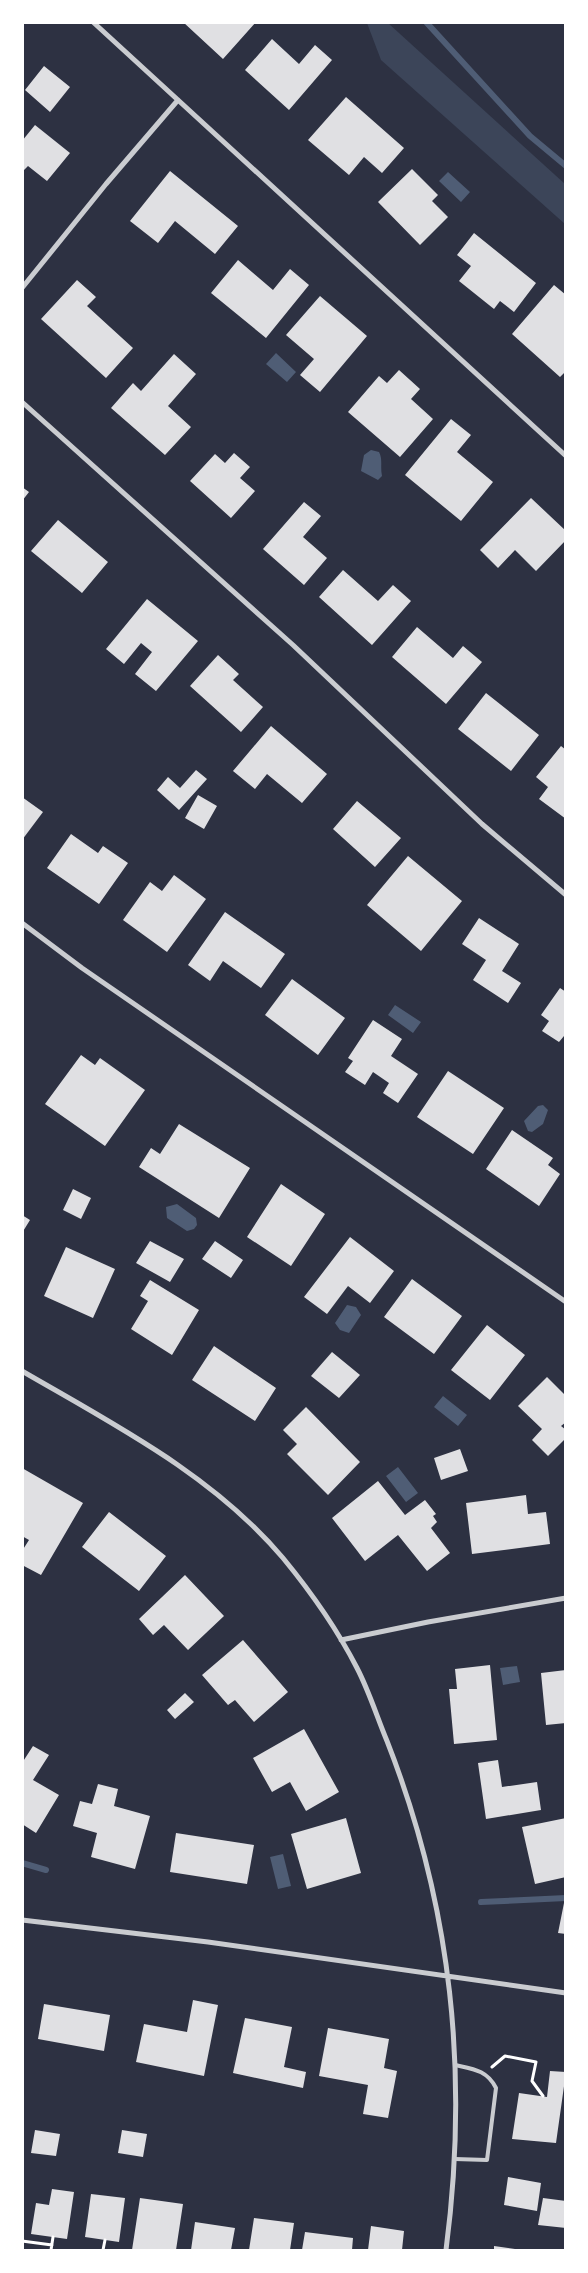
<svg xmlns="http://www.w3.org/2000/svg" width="588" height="2273" font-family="'PT Sans Narrow',sans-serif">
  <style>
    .green { fill: #3c4559 }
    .water { fill: #4f5d75 }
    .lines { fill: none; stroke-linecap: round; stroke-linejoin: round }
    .stream { stroke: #4f5d75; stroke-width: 6 }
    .building { fill: #e0e0e3 }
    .path { stroke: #fff; stroke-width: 3 }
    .service { stroke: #caccd0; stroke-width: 4 }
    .minor { stroke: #caccd0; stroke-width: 5 }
  </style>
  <rect width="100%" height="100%" fill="#2d3142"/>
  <path class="green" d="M 367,23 L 388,23 L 565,184 L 565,224 L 381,60 Z"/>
  <path class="water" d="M 448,172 L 470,192 L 461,202 L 439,181 Z
    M 276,353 L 296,372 L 287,382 L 266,364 Z
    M 371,450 L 379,452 C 383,459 380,467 382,476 L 378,480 L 361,471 L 364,455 Z
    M 395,1005 L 421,1022 L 413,1033 L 388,1015 Z
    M 543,1105 L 548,1110 L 543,1124 L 532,1132 L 528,1131 L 524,1121 L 538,1106 Z
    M 177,1204 L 196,1218 L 197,1225 L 194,1229 L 187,1231 L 167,1218 L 166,1207 Z
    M 347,1305 L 356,1307 L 361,1315 L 349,1333 L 340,1330 L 335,1323 Z
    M 443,1396 L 467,1415 L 458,1426 L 434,1407 Z
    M 398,1467 L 418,1493 L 406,1502 L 386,1476 Z
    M 517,1666 L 520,1682 L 503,1685 L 500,1668 Z
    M 283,1854 L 291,1886 L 278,1889 L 270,1857 Z"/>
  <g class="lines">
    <path class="stream" d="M 426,22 L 530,136 L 566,166
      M 22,1863 L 46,1870
      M 481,1902 L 566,1898"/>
  </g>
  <path class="building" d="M 183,22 L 256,22 L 223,59 Z
    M 272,39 L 299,64 L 315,45 L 332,60 L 289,110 L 245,70 Z
    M 44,66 L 70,87 L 50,112 L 25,90 Z
    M 346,97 L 404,148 L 382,173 L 364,157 L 349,175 L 308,140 Z
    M 35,125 L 70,153 L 47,181 L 28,166 L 22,172 L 22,141 Z
    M 412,169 L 438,195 L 432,201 L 448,217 L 420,245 L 378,202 Z
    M 170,171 L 238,226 L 215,254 L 175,221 L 158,243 L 130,221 Z
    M 474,233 L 536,283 L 514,312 L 500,301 L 494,309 L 459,281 L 471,266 L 457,255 Z
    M 238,260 L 273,290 L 290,269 L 309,285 L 266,338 L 211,293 Z
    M 77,280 L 96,297 L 87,306 L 133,348 L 106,378 L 41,319 Z
    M 554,285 L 566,295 L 566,371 L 560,377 L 512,334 Z
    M 320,296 L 367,336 L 320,392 L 300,375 L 314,359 L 286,335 Z
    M 174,354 L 196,374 L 168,406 L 191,427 L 165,455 L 111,408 L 133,383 L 141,391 Z
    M 399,370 L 420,389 L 411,399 L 433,419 L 400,457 L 348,412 L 379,376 L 387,383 Z
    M 451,419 L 471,435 L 457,452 L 493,482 L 461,521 L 405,475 Z
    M 234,453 L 250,467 L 240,478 L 255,491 L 231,518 L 190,481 L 215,454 L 225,463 Z
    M 22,487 L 29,492 L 22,501 Z
    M 531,498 L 566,531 L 566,540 L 536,571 L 515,550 L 498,568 L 480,550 Z
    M 304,502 L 321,516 L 303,537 L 327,558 L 304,585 L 263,549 Z
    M 58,520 L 108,562 L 82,593 L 31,551 Z
    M 343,570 L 378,601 L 393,585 L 411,601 L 372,645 L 319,597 Z
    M 147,599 L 198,641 L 156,691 L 135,674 L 152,652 L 141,643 L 124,664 L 106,649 Z
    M 417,627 L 453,658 L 463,646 L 482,662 L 446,704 L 392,657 Z
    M 218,655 L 239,674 L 233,680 L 263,707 L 241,732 L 190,686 Z
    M 486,693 L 539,735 L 511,771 L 458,729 Z
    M 271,726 L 327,774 L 302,803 L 267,774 L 255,789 L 233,771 Z
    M 561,746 L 566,750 L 566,819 L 539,799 L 548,787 L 536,777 Z
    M 196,770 L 207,779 L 179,810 L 157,790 L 168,777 L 180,788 Z
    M 198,795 L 217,806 L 204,829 L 185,818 Z
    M 22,797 L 43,812 L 22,840 Z
    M 357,801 L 401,838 L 375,867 L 333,829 Z
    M 71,834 L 98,853 L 103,846 L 128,863 L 99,904 L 47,868 Z
    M 408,856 L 462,901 L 421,951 L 367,905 Z
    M 174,875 L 206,899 L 167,952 L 123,920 L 150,882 L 162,891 Z
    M 225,912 L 285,954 L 261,988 L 223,961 L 210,981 L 188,965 Z
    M 479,918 L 519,944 L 502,971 L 521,983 L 508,1003 L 473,980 L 486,960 L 462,944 Z
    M 292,979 L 345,1018 L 318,1055 L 265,1015 Z
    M 560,988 L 566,992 L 566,1037 L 564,1036 L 559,1042 L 542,1031 L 549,1021 L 541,1015 Z
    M 373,1020 L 402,1039 L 391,1056 L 418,1074 L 398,1103 L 383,1093 L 389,1083 L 373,1072 L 365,1085 L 345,1072 L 353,1061 L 348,1058 Z
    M 81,1055 L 95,1065 L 100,1058 L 145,1090 L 105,1146 L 45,1104 Z
    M 448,1071 L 504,1108 L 473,1154 L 417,1117 Z
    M 179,1124 L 250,1168 L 219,1218 L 139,1167 L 151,1148 L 160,1154 Z
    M 512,1130 L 553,1158 L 548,1165 L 560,1174 L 539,1206 L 486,1169 Z
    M 281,1184 L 325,1214 L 291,1266 L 247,1237 Z
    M 73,1189 L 91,1198 L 81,1219 L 63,1210 Z
    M 22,1215 L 30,1220 L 22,1233 Z
    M 350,1237 L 394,1271 L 370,1303 L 348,1286 L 327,1314 L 304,1297 Z
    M 150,1241 L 184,1259 L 170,1282 L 136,1263 Z
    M 215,1241 L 243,1260 L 231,1278 L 202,1259 Z
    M 66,1247 L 115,1269 L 93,1318 L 44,1296 Z
    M 412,1279 L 462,1316 L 434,1354 L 384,1317 Z
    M 150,1280 L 199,1310 L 172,1355 L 131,1329 L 148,1301 L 140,1296 Z
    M 487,1325 L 525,1355 L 490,1400 L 451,1370 Z
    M 214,1346 L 276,1388 L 255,1421 L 192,1380 Z
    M 332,1352 L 360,1375 L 339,1398 L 311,1376 Z
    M 547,1377 L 566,1396 L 566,1422 L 561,1426 L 566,1430 L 566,1438 L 548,1456 L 532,1440 L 542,1429 L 518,1406 Z
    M 306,1407 L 360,1462 L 328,1495 L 287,1454 L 297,1444 L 283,1430 Z
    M 460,1449 L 468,1471 L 441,1480 L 434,1458 Z
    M 22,1468 L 83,1503 L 41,1575 L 22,1565 L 22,1551 L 29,1540 L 22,1536 Z
    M 378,1481 L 405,1515 L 425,1500 L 436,1514 L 433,1516 L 437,1522 L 431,1528 L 450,1553 L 427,1571 L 398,1535 L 365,1561 L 332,1518 Z
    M 526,1495 L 528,1514 L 546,1512 L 550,1544 L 472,1554 L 466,1503 Z
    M 109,1512 L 166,1556 L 139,1591 L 82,1547 Z
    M 185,1575 L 224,1616 L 188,1650 L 164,1625 L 153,1635 L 139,1619 Z
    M 243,1640 L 288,1692 L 254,1722 L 235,1700 L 228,1705 L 202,1675 Z
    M 490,1665 L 497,1740 L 454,1744 L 449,1689 L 457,1689 L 455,1669 Z
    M 566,1670 L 566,1723 L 546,1725 L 541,1673 Z
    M 185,1693 L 194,1702 L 175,1719 L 167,1710 Z
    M 304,1729 L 339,1792 L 306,1811 L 290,1782 L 272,1792 L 253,1758 Z
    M 33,1746 L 49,1755 L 33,1780 L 59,1795 L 36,1833 L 22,1824 L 22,1763 Z
    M 498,1760 L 502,1787 L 537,1782 L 541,1810 L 486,1819 L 478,1763 Z
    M 98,1784 L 118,1789 L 114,1806 L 150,1816 L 135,1869 L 91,1857 L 97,1833 L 73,1826 L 80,1801 L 92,1804 Z
    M 346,1818 L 361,1873 L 307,1889 L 291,1834 Z
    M 566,1818 L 566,1877 L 535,1884 L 522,1827 Z
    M 176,1833 L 254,1845 L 247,1884 L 170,1872 Z
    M 564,1903 L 566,1903 L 566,1934 L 558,1933 Z
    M 193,2000 L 218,2005 L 204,2076 L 136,2062 L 144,2024 L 187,2032 Z
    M 44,2004 L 110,2015 L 104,2051 L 38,2039 Z
    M 245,2018 L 292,2027 L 284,2067 L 306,2072 L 303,2088 L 233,2073 Z
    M 328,2028 L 389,2039 L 384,2068 L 397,2071 L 388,2118 L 363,2114 L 368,2085 L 319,2076 Z
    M 550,2071 L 566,2072 L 556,2143 L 512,2139 L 519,2093 L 547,2097 Z
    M 35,2130 L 60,2134 L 56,2156 L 31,2153 Z
    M 122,2130 L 147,2134 L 143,2157 L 118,2153 Z
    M 508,2177 L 541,2183 L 537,2211 L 504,2205 Z
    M 52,2189 L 74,2192 L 67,2239 L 31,2234 L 36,2203 L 49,2205 Z
    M 91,2194 L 125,2198 L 119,2242 L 85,2237 Z
    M 140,2198 L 183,2204 L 176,2250 L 132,2250 Z
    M 543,2198 L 566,2201 L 566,2228 L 538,2225 Z
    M 254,2218 L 294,2223 L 290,2250 L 249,2250 Z
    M 195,2222 L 235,2228 L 231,2250 L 191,2250 Z
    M 371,2226 L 404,2231 L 402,2250 L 368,2250 Z
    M 305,2232 L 353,2238 L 352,2250 L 302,2250 Z
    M 494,2246 L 515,2249 L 515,2250 L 494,2250 Z"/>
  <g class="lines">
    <path class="path" d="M 492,2067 L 505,2056 L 536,2062 L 532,2081 L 543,2096
      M 22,2241 L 52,2245
      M 51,2250 L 53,2237
      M 103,2250 L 105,2240"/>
    <path class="service" d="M 455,2159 L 487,2160 L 496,2088 C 487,2070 473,2069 455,2065"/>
    <path class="minor" d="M 93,22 L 566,456
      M 22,288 L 106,184 L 178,100
      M 22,402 L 293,645 L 482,824 L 566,895
      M 22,923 L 82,968 L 566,1302
      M 22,1371 C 115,1425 213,1475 283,1558 C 311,1592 337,1629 357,1668 C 369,1691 377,1717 387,1741 C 452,1907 469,2074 446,2250
      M 341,1640 L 428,1622 L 566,1598
      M 22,1920 L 208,1942 L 566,1993"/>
  </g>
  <rect width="588" height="2273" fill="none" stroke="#ffffff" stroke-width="48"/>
</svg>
